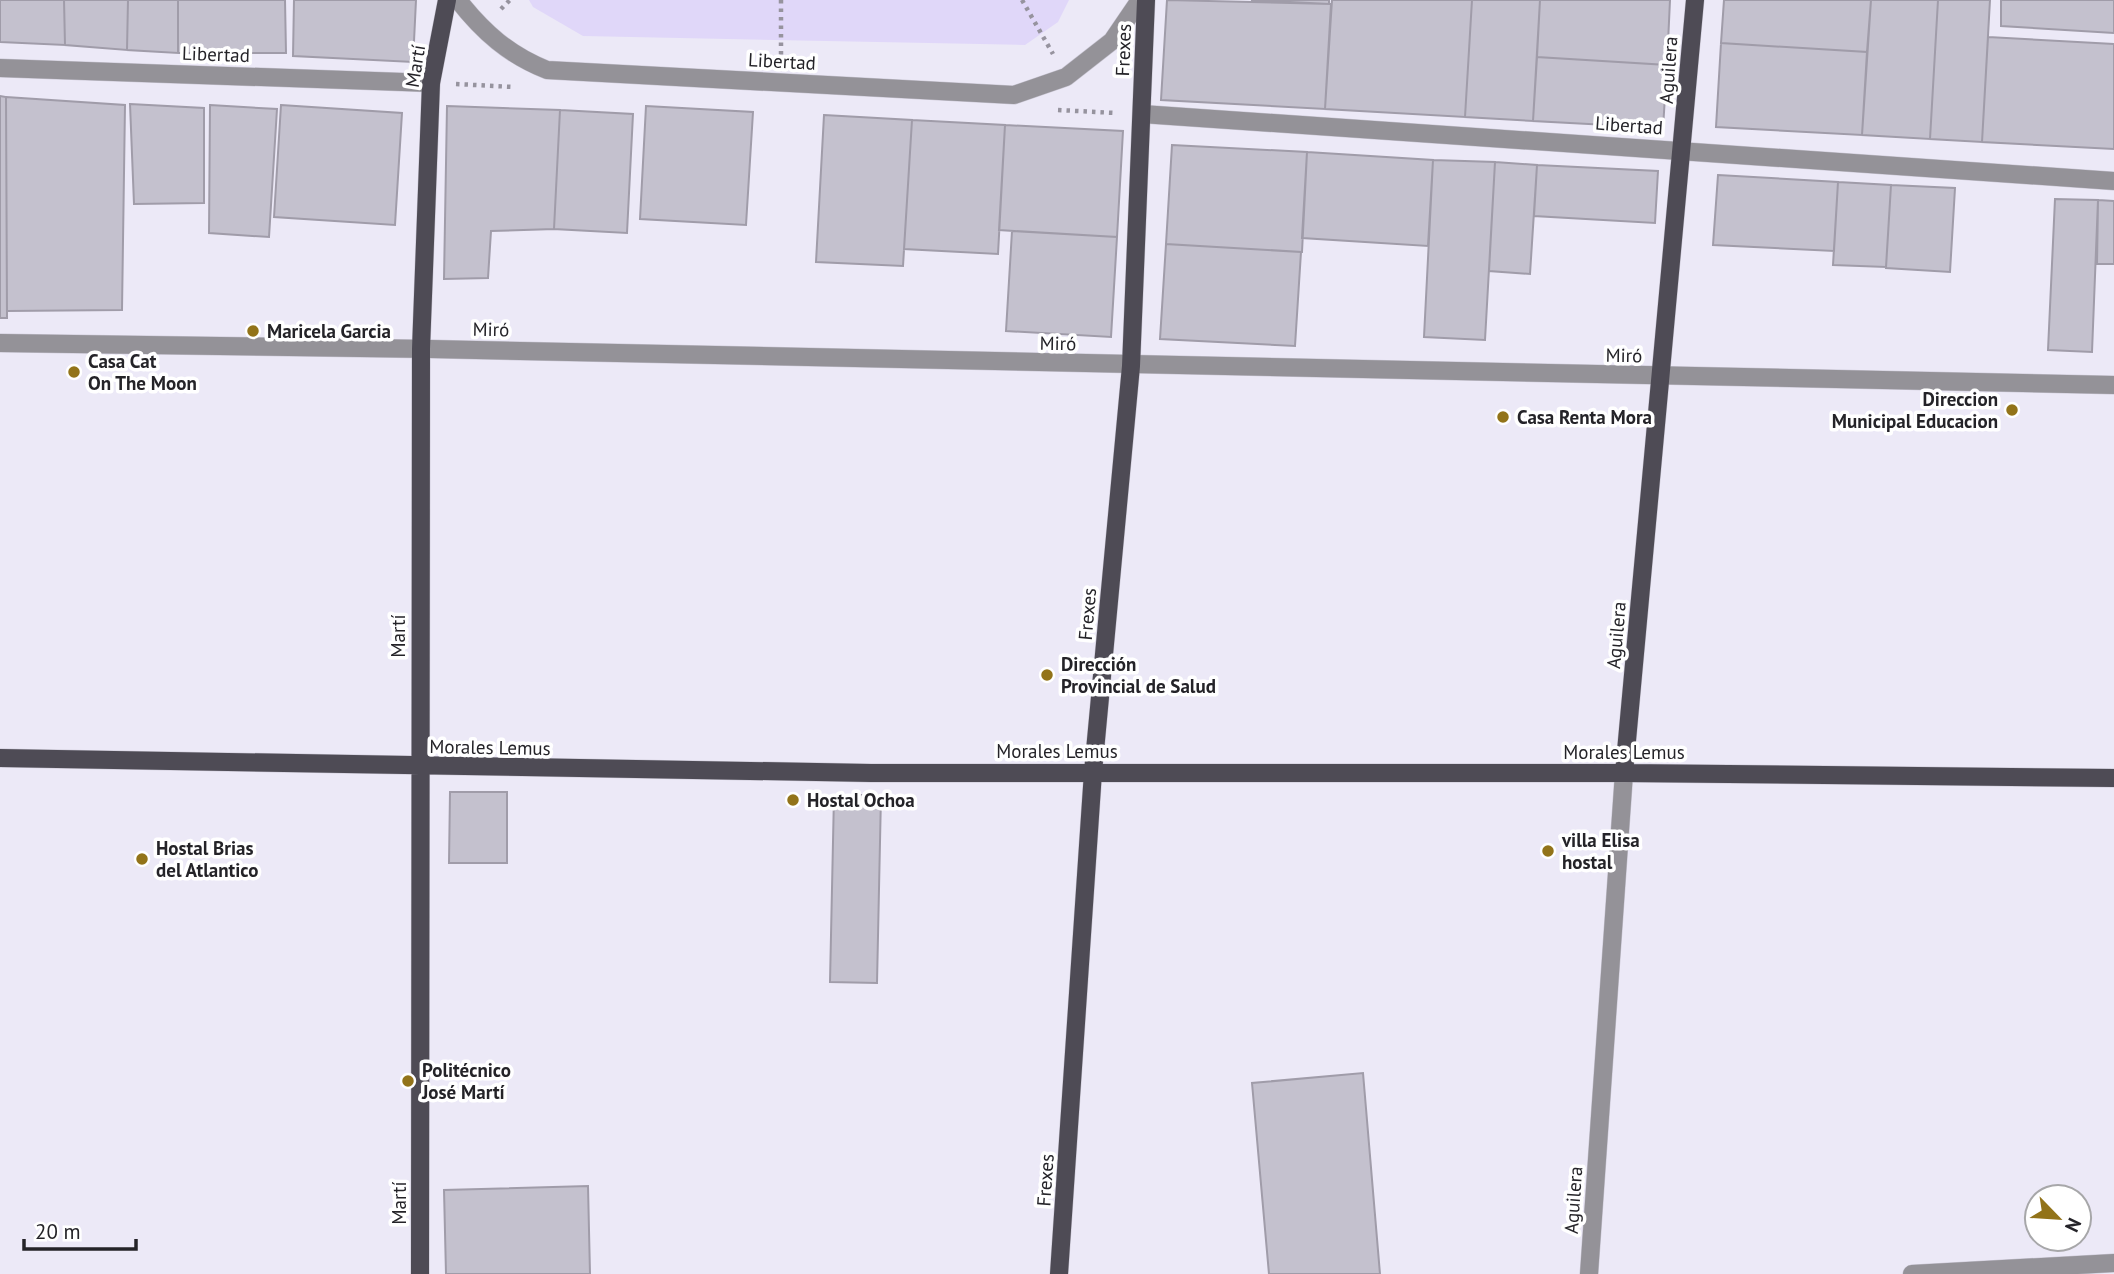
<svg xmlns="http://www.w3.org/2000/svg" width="2114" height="1274" font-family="'PT Sans',sans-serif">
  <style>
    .green { fill: #e0d7f9 }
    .building { fill: #c4c1ce; stroke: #a09ca9; stroke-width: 2 }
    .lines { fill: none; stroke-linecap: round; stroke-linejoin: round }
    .minor-casing { stroke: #c8c5d2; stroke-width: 19 }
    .major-casing { stroke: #c8c5d2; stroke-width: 19 }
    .path { stroke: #96939e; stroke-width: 4.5; stroke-dasharray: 3.5 5; stroke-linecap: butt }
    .minor { stroke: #949298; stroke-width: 18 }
    .major { stroke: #4e4b55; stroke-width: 18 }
    .poi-dot { fill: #927319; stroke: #fff; stroke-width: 2.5 }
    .labels { text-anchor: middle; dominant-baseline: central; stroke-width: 7; stroke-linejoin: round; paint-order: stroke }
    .street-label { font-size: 19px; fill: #242328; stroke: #fff }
    .poi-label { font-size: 19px; font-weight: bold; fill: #242328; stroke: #fff; text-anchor: start }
  </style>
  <rect width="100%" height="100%" fill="#ece9f7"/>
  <path class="green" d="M 529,0 L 1069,0 L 1058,22 L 1025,45 L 583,36 L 533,7 Z"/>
  <path class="building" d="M 0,0 L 64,0 L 65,45 L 0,42 Z
    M 64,0 L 128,0 L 127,50 L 65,45 Z
    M 128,0 L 178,0 L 178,53 L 127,50 Z
    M 178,0 L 285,0 L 286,53 L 178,53 Z
    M 294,0 L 416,0 L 413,62 L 293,56 Z
    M 1167,0 L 1331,4 L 1325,109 L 1161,100 Z
    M 1251,0 L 1329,0 L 1329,4 Z
    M 1332,0 L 1472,0 L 1465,117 L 1325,109 Z
    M 1472,0 L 1540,0 L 1533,121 L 1465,117 Z
    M 1540,0 L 1670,0 L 1667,65 L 1537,57 Z
    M 1724,0 L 1871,0 L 1867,52 L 1721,43 Z
    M 1871,0 L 1938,0 L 1930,139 L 1862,135 Z
    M 1938,0 L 1990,0 L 1982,142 L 1930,139 Z
    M 2001,0 L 2114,0 L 2114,33 L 2001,26 Z
    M 1988,37 L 2114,44 L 2114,149 L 1982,142 Z
    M 1721,43 L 1867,52 L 1862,135 L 1716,127 Z
    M 1537,57 L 1667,65 L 1663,128 L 1533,121 Z
    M 0,96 L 6,97 L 7,318 L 0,318 Z
    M 6,97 L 125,105 L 122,310 L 7,311 Z
    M 130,104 L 204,108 L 204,203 L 134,204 Z
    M 210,105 L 277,109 L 269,237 L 209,233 Z
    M 281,105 L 402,113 L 395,225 L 274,217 Z
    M 447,106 L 560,110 L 554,229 L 491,231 L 488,278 L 444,279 Z
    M 646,106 L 753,112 L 746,225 L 640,219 Z
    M 560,110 L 633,114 L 627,233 L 554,229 Z
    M 824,115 L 912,120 L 903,266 L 816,262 Z
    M 912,120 L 1005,125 L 998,254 L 904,249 Z
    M 1005,125 L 1123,131 L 1117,237 L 999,230 Z
    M 1172,145 L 1307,152 L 1302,252 L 1166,244 Z
    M 1307,152 L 1433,160 L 1428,246 L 1302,238 Z
    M 1433,160 L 1495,162 L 1485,340 L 1424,337 Z
    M 1495,162 L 1537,165 L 1530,274 L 1489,271 Z
    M 1537,165 L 1658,171 L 1655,223 L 1534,216 Z
    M 1718,175 L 1838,182 L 1834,251 L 1713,245 Z
    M 1838,182 L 1891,185 L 1886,267 L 1833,265 Z
    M 1891,185 L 1955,188 L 1950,272 L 1886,268 Z
    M 2055,199 L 2098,200 L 2092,352 L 2048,350 Z
    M 2098,200 L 2114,201 L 2114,264 L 2097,264 Z
    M 1012,231 L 1117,237 L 1111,337 L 1006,331 Z
    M 1166,244 L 1301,252 L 1295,346 L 1160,339 Z
    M 450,792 L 507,792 L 507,863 L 449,863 Z
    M 834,795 L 881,795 L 877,983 L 830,982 Z
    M 1363,1073 L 1380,1274 L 1269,1274 L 1252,1083 Z
    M 588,1186 L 590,1274 L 446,1274 L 444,1190 Z"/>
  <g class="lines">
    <defs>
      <path id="minor" d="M 458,0 C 483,32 509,55 547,70 L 1014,95 L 1066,77 L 1112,41 L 1140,0
        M 0,68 L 431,83
        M 1142,114 L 2114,181
        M 0,343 L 431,349 L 2114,385
        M 1589,1274 L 1624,773
        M 1912,1274 L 2114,1263"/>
      <path id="major" d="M 0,758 L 871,773 L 1624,773 L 2114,778
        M 1624,773 L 1695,0
        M 420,1274 L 421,349 L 431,83 L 447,0
        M 1059,1274 L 1093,772 L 1131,366 L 1146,0"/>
    </defs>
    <use href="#minor" class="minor-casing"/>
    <use href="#major" class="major-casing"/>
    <path class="path" d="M 781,0 L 781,55
      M 1022,0 L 1053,54
      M 501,9 L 510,0
      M 456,84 L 514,87
      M 1058,110 L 1116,113"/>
    <use href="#minor" class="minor"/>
    <use href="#major" class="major"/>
  </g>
  <g class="poi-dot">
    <circle cx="253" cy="331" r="7"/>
    <circle cx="74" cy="372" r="7"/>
    <circle cx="2012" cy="410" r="7"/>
    <circle cx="1503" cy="417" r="7"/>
    <circle cx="1047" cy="675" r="7"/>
    <circle cx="793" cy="800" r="7"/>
    <circle cx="1548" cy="851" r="7"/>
    <circle cx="142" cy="859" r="7"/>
    <circle cx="408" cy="1081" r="7"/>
  </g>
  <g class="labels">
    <g class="street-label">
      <text transform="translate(1123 50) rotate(-88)">Frexes</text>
      <text transform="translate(216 54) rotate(2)">Libertad</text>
      <text transform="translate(782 61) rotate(3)">Libertad</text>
      <text transform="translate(415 66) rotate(-81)">Martí</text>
      <text transform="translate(1668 70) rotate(-86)">Aguilera</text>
      <text transform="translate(1629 125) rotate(4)">Libertad</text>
      <text transform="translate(491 329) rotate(1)">Miró</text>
      <text transform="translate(1058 343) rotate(1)">Miró</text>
      <text transform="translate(1624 355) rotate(1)">Miró</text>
      <text transform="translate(1087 614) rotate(-85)">Frexes</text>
      <text transform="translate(1616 635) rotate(-85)">Aguilera</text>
      <text transform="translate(398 636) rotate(-90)">Martí</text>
      <text transform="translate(490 747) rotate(1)">Morales Lemus</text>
      <text x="1057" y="751">Morales Lemus</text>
      <text x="1624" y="752">Morales Lemus</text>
      <text transform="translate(1045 1180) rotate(-86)">Frexes</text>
      <text transform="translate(1573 1200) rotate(-86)">Aguilera</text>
      <text transform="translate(399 1203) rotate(-90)">Martí</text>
    </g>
    <g class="poi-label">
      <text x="267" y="331">Maricela Garcia</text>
      <text x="88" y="361">Casa Cat<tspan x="88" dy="22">On The Moon</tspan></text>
      <text x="1998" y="399" text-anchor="end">Direccion<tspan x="1998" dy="22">Municipal Educacion</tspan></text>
      <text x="1517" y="417">Casa Renta Mora</text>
      <text x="1061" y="664">Dirección<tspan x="1061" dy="22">Provincial de Salud</tspan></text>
      <text x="807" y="800">Hostal Ochoa</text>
      <text x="1562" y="840">villa Elisa<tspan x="1562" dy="22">hostal</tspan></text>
      <text x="156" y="848">Hostal Brias<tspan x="156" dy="22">del Atlantico</tspan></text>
      <text x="422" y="1070">Politécnico<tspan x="422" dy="22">José Martí</tspan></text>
    </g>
  </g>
  <g transform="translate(2058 1218) rotate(115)"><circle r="33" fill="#ffffff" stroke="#a7a7a9" stroke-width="2"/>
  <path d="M0-5L12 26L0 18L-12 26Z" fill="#927319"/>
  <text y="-10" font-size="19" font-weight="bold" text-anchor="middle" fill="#242328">N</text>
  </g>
  <path d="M24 1239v10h112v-10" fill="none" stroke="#242328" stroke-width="3.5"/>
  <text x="35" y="1239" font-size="21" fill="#242328" stroke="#ffffff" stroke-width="5" paint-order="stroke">20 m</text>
</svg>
